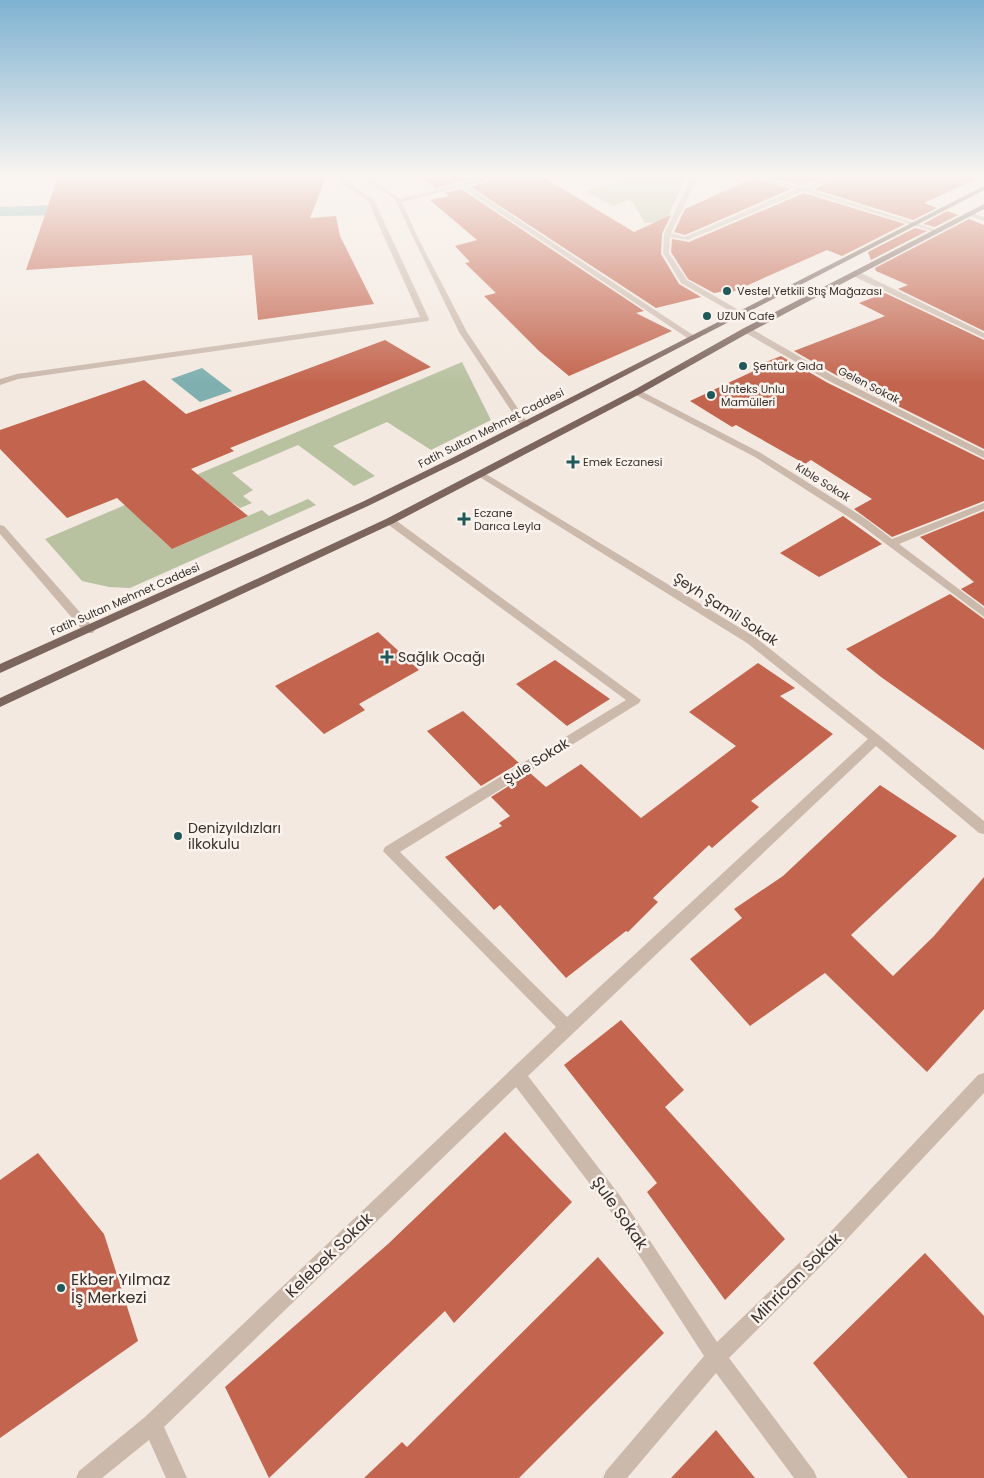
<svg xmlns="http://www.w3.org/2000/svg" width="984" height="1478" font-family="Poppins,sans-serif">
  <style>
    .green { fill: #b8c2a0 }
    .water { fill: #80afaf }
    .building { fill: #c3654e }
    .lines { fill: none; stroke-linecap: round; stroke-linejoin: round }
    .lane { fill: #cbb9ac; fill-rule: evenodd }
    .street { fill: #cbb9ac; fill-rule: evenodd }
    .primary { fill: #7b655c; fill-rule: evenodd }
    .poi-dot { fill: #21595a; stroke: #faf3ed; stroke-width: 2 }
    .labels { text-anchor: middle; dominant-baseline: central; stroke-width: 5; stroke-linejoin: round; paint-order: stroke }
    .far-poi-label { font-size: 11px; fill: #392f2b; stroke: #faf3ed; text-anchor: start }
    .far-street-label { font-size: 11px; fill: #392f2b; stroke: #faf3ed }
    .street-label { font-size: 14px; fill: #392f2b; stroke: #faf3ed }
    .poi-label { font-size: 14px; fill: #392f2b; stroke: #faf3ed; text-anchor: start }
    .near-street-label { font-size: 16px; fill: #392f2b; stroke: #faf3ed }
    .near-poi-label { font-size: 16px; fill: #392f2b; stroke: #faf3ed; text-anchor: start }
  </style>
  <rect width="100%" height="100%" fill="#f3e9e0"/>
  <path class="green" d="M 621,177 L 685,177 L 666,222 L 645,223 L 632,201 L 628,200 L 613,206 L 585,191 L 627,181 Z
    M 462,362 L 491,420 L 431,450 L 387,422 L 333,446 L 375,476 L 354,486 L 298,445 L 232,473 L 253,490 L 243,496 L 252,503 L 240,508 L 223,496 L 148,527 L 172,549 L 262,510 L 269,516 L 308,499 L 316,505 L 130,588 L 109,587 L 82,581 L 45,539 Z"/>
  <path class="water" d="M 53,205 L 65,215 L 0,216 L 0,207 Z
    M 202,368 L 232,391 L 200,402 L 171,379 Z"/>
  <path class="building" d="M 58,177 L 326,177 L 310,218 L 336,216 L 340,236 L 374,304 L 258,320 L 252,255 L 26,270 Z
    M 421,177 L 477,177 L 436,188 Z
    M 500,177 L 543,177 L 634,232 L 671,215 L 662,234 L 661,254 L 679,284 L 701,297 L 656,308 L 471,187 Z
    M 771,177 L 824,177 L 801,185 Z
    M 837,177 L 980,177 L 924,203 L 937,208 L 913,220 L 814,189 Z
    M 753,178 L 791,189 L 685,235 L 674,232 L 685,209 Z
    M 461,189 L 644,311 L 636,313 L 672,331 L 569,376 L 539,351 L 484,296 L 496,293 L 465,263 L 470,262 L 455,246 L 477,240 L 430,200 L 449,196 L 445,193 Z
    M 804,193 L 905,224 L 842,256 L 827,250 L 730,293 L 725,291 L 714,293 L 688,279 L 671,252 L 672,239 L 689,242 Z
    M 947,211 L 958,215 L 935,227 L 923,224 Z
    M 969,219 L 984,225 L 984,331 L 898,289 L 908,285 L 876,271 L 875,268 Z
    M 915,228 L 927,231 L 871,260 L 868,252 Z
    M 885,293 L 984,340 L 984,449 L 836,375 L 794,351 L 885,316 L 859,303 Z
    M 385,340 L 431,367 L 230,448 L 234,451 L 191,469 L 248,516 L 172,549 L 117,498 L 67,518 L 0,449 L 0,430 L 144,380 L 186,414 Z
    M 781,356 L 828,383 L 984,460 L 984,501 L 892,537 L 854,509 L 872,499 L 811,460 L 805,464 L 736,425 L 732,427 L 690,401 L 760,368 L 756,366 Z
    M 984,511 L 984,606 L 961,589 L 974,582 L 920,537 Z
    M 843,516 L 882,544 L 819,577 L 780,553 Z
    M 950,594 L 984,619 L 984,750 L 881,677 L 846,649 Z
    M 378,632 L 419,670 L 359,704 L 365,710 L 324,734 L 275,686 Z
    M 555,660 L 610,699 L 567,726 L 516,684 Z
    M 758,663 L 795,688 L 780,696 L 833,734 L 751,801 L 759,807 L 712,848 L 709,845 L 653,898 L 658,902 L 628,932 L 626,931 L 566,978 L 500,905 L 494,910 L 445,857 L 502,826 L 499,823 L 510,816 L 491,797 L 530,773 L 546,787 L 581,764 L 641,818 L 736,746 L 689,712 Z
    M 463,711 L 519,763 L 481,786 L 427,731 Z
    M 880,785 L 957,836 L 851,935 L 893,976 L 934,936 L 984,877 L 984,1009 L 927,1072 L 825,973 L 750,1026 L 690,959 L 742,918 L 734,909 L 783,876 Z
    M 621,1020 L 684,1090 L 665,1107 L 785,1239 L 725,1300 L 647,1192 L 657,1183 L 564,1065 Z
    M 505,1132 L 572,1202 L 454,1323 L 445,1311 L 269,1478 L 225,1387 L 388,1244 Z
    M 38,1153 L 104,1234 L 138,1341 L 0,1438 L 0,1180 Z
    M 925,1253 L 984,1316 L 984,1478 L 908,1478 L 813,1363 Z
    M 598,1257 L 664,1333 L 519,1478 L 364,1478 L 402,1442 L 407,1447 Z
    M 716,1430 L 755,1478 L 671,1478 Z"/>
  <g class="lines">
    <path class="lane" d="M 333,177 L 341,177 L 374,200 L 429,319 L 428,321 L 18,379 L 0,385 L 0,379 L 17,374 L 420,317 L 368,201 Z"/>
    <path class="street" d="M 360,177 L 368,177 L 400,199 L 486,177 L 498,177 L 467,186 L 696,337 L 689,339 L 461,187 L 402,202 L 417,236 L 467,332 L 529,425 L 528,427 L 522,427 L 459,332 L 394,198 Z
      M 692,177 L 698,177 L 671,233 L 685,237 L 797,189 L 755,177 C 772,177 785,185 801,187 C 811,187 823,177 835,177 L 809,189 L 940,231 L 935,232 L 804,191 L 688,240 L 670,237 L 669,253 L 687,280 L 742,312 L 743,314 L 739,316 L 681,283 L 663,253 L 664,234 Z
      M 969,212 L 984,217 L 984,221 L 967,215 L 967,213 Z
      M 853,272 L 859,272 L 984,333 L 984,338 L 853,276 Z
      M 744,328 L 750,328 L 835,377 L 984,451 L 984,458 L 829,381 L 744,332 Z
      M 637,389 L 761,453 L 866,519 L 892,539 L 984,503 L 984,509 L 899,544 L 984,608 L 984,617 L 858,523 L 755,457 L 634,394 L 633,392 Z
      M 481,471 L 755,637 L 880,736 L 984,821 L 984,834 L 979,833 L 876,746 L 528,1076 L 621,1197 L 717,1342 L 821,1242 L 978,1075 L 984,1073 L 984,1093 L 833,1254 L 729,1358 L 814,1471 L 817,1478 L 794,1478 L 716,1373 L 627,1478 L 603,1478 L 606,1471 L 704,1356 L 609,1209 L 516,1087 L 164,1427 L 187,1478 L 166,1478 L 149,1440 L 102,1478 L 76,1478 L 79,1471 L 145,1417 L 556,1027 L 383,851 L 385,847 L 626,700 L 386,523 L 386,519 L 394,519 L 641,700 L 639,703 L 400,852 L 567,1017 L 868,739 L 747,643 L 478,476 L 478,472 Z
      M 0,525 L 4,526 L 93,627 L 95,630 L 93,633 L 85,633 L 0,534 Z"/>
    <path class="primary" d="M 984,186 L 984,190 L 460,461 L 368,506 L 0,673 L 0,664 L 362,502 L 454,457 Z
      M 984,204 L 984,209 L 750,332 L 640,394 L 394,523 L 0,707 L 0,698 L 386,519 L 634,390 L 744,328 Z"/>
  </g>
  <linearGradient id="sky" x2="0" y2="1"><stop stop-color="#7eb2d1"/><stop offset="0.46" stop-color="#faf5f1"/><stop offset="1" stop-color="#faf5f1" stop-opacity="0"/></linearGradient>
  <rect width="984" height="384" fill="url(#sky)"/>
  <g class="poi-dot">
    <circle cx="727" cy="291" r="5"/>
    <circle cx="707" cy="316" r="5"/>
    <circle cx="743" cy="366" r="5"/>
    <circle cx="711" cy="395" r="5"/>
    <path d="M570.5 454.5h5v5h5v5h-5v5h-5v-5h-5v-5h5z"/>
    <path d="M461.5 511.5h5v5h5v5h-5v5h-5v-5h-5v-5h5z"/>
    <path d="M384.5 649.5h5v5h5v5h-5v5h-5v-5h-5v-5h5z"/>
    <circle cx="178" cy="836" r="5"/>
    <circle cx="61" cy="1288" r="5"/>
  </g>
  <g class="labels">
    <g class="far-poi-label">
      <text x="737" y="291">Vestel Yetkili Stış Mağazası</text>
      <text x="717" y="316">UZUN Cafe</text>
      <text x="753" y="366">Şentürk Gıda</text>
      <text x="721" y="389">Unteks Unlu<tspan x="721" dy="13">Mamülleri</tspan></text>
      <text x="583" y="462">Emek Eczanesi</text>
      <text x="474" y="513">Eczane<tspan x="474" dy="13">Darıca Leyla</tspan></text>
    </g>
    <g class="far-street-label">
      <text transform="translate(869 385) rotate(27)">Gelen Sokak</text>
      <text transform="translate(491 428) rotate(-27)">Fatih Sultan Mehmet Caddesi</text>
      <text transform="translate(823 482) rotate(32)">Kıble Sokak</text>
      <text transform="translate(125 599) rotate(-24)">Fatih Sultan Mehmet Caddesi</text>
    </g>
    <g class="street-label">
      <text transform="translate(726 609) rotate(33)">Şeyh Şamil Sokak</text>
      <text transform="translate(536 761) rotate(-32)">Şule Sokak</text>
    </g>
    <g class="poi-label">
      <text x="398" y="657">Sağlık Ocağı</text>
      <text x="188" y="828">Denizyıldızları<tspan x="188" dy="16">ilkokulu</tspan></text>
    </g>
    <g class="near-street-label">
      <text transform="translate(620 1213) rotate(55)">Şule Sokak</text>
      <text transform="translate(329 1255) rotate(-44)">Kelebek Sokak</text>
      <text transform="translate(796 1278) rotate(-45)">Mihrican Sokak</text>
    </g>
    <g class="near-poi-label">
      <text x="71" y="1279">Ekber Yılmaz<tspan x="71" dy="18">İş Merkezi</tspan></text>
    </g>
  </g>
</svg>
